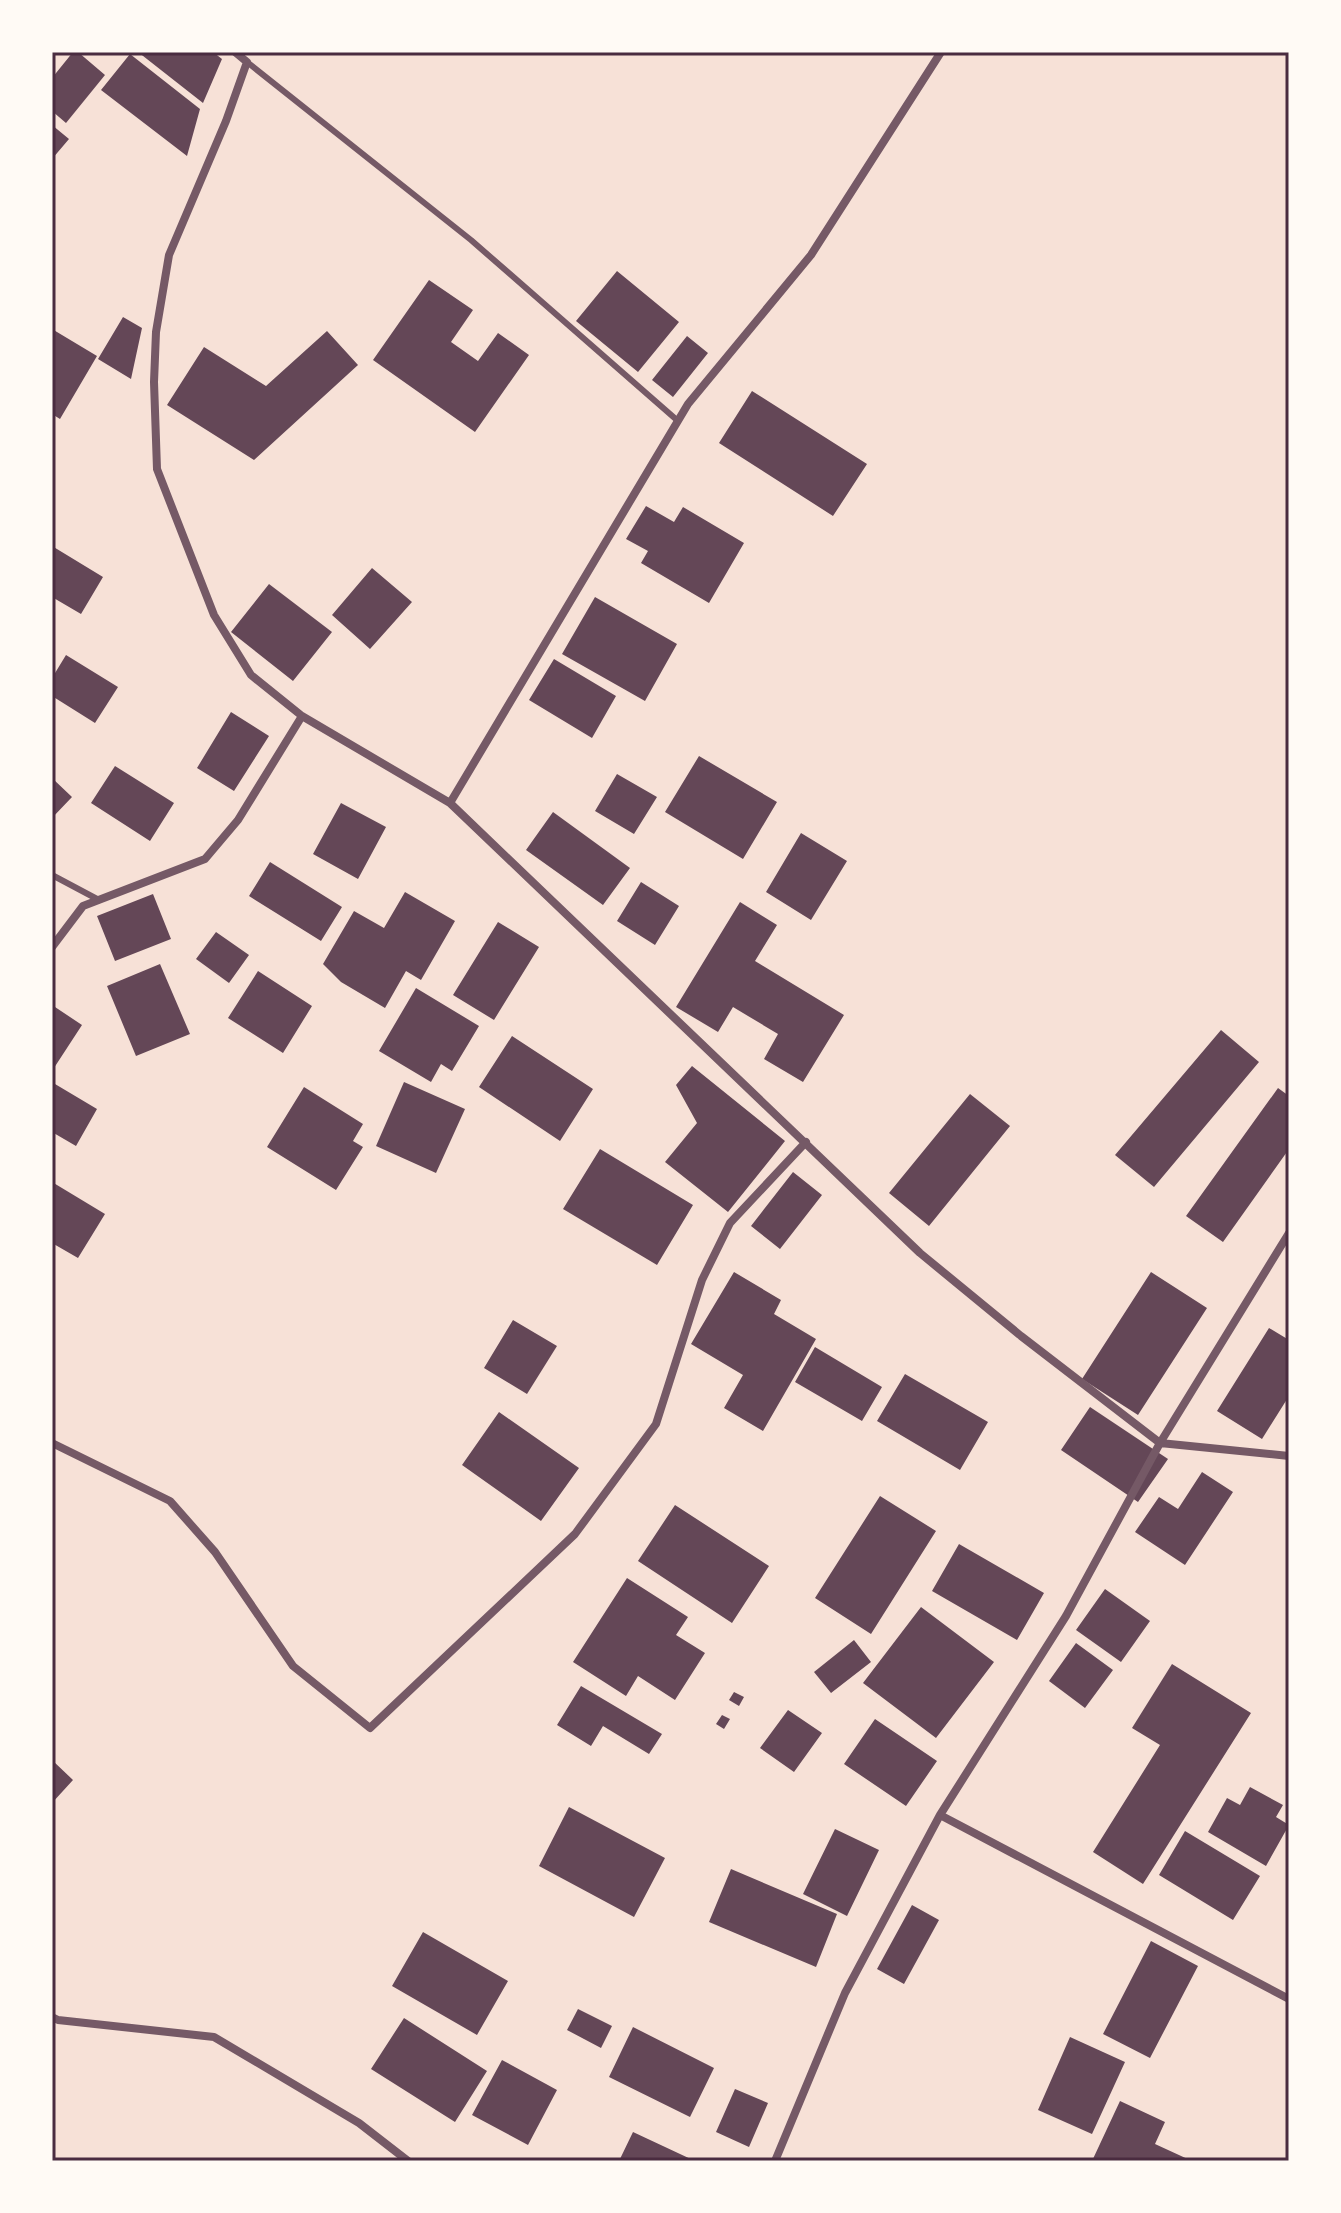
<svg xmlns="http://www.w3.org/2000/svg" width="1341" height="2213" font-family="'Space Grotesk',sans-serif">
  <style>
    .building { fill: #644757 }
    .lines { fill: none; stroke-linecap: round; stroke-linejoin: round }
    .service { stroke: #755966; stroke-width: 6 }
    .minor { stroke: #755966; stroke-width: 8 }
    .neatline { fill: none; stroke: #4a2c40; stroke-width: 3 }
  </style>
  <rect width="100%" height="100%" fill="#f7e1d7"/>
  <path class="building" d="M 73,52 L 78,52 L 105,75 L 66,123 L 52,111 L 52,78 Z
    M 138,52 L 213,52 L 222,59 L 203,103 Z
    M 130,54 L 200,109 L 187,156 L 101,90 Z
    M 52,125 L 69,139 L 52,159 Z
    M 617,271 L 679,322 L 638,372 L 576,321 Z
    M 429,280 L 473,310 L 451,342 L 478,361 L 498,333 L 529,355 L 475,432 L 373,360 Z
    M 123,317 L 142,328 L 131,379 L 98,359 Z
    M 52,329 L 97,356 L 60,419 L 52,414 Z
    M 327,331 L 358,365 L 254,460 L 167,405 L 204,347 L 266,386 Z
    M 687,336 L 708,353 L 673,397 L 652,380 Z
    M 752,391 L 867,464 L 833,516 L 719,443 Z
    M 646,506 L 674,522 L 683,507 L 744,543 L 709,603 L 641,563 L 648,551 L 626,539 Z
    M 52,546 L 103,577 L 81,614 L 52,597 Z
    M 372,568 L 412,602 L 370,649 L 332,615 Z
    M 269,584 L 332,632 L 293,681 L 231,632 Z
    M 595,597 L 677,644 L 645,701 L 562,654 Z
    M 66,655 L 118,687 L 95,723 L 52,696 L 52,678 Z
    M 554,659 L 616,696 L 592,738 L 529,700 Z
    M 231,712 L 269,736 L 234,791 L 197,768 Z
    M 699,756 L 777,802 L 743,859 L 665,812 Z
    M 115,766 L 174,803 L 150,841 L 91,803 Z
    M 617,774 L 657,797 L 634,834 L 595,811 Z
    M 52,778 L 72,797 L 52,818 Z
    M 341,803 L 386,827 L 358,879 L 313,854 Z
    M 553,812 L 630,868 L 603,905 L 526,850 Z
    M 801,833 L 847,861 L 811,920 L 766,892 Z
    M 270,862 L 342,907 L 321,941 L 249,896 Z
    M 641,882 L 679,906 L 655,945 L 617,921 Z
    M 405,892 L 455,921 L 421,980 L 406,971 L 385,1008 L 341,982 L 323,964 L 354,911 L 384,928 Z
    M 153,894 L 171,939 L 115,961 L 97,916 Z
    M 740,902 L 777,925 L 755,961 L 844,1015 L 803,1082 L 764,1059 L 778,1034 L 733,1007 L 718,1032 L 676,1007 Z
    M 498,922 L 539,947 L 494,1020 L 453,995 Z
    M 216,932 L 249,955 L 229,983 L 196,959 Z
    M 160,964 L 190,1034 L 136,1056 L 107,986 Z
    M 258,971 L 312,1006 L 283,1053 L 228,1018 Z
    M 416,988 L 479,1026 L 452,1071 L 441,1064 L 431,1082 L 379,1051 Z
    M 52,1005 L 82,1025 L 52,1071 Z
    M 1221,1030 L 1259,1062 L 1154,1187 L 1115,1155 Z
    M 512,1036 L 593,1089 L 560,1141 L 479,1087 Z
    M 692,1066 L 785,1141 L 728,1212 L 665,1162 L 697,1123 L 676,1085 Z
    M 404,1082 L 465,1109 L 436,1173 L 376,1146 Z
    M 55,1084 L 97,1109 L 76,1146 L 52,1132 L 52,1088 Z
    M 304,1087 L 363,1124 L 353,1141 L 363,1147 L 336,1190 L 267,1147 Z
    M 1278,1088 L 1289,1096 L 1289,1149 L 1223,1242 L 1186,1216 Z
    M 970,1094 L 1010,1126 L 929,1226 L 889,1193 Z
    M 600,1149 L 693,1205 L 657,1265 L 563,1209 Z
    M 793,1172 L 822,1195 L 780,1249 L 751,1226 Z
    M 52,1182 L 105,1214 L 78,1258 L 52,1243 Z
    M 734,1272 L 781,1300 L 774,1314 L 816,1339 L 763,1431 L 724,1408 L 743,1375 L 691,1344 Z
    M 1151,1272 L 1207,1308 L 1138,1415 L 1082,1379 Z
    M 513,1320 L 557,1346 L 527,1394 L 484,1368 Z
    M 1269,1328 L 1289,1340 L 1289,1396 L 1262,1439 L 1217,1411 Z
    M 815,1347 L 882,1387 L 862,1421 L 795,1382 Z
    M 905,1374 L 988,1422 L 960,1470 L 877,1421 Z
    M 1090,1407 L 1168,1459 L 1138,1502 L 1061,1450 Z
    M 499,1412 L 579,1468 L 541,1521 L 462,1465 Z
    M 1202,1472 L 1233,1492 L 1185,1565 L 1135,1532 L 1159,1497 L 1178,1509 Z
    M 880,1496 L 936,1531 L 871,1634 L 815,1598 Z
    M 675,1505 L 769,1566 L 732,1623 L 638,1561 Z
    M 959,1544 L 1044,1593 L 1017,1640 L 932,1591 Z
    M 627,1578 L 688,1617 L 676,1635 L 705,1653 L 675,1700 L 638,1676 L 626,1696 L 573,1662 Z
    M 1105,1589 L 1150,1621 L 1121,1662 L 1076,1630 Z
    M 921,1607 L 994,1662 L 936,1738 L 863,1683 Z
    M 854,1640 L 871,1662 L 831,1693 L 814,1672 Z
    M 1076,1643 L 1113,1670 L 1085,1708 L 1049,1681 Z
    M 1172,1664 L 1251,1713 L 1143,1884 L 1093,1852 L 1160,1745 L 1132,1728 Z
    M 581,1686 L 662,1734 L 649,1754 L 603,1726 L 591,1746 L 557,1725 Z
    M 734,1692 L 744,1697 L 739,1706 L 729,1700 Z
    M 788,1710 L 822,1733 L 794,1772 L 760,1748 Z
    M 722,1715 L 730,1719 L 724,1729 L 716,1724 Z
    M 875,1719 L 937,1761 L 906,1806 L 844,1764 Z
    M 52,1760 L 73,1780 L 52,1803 Z
    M 1250,1787 L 1283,1805 L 1276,1817 L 1289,1825 L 1266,1866 L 1208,1832 L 1227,1798 L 1240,1805 Z
    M 569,1807 L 665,1858 L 634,1917 L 539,1866 Z
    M 835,1829 L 879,1850 L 847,1916 L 803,1894 Z
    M 1185,1831 L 1260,1876 L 1233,1920 L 1159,1875 Z
    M 731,1869 L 837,1914 L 816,1967 L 709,1922 Z
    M 912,1905 L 939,1920 L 904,1984 L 877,1969 Z
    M 423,1932 L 508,1981 L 477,2035 L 392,1986 Z
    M 1151,1941 L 1198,1966 L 1150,2058 L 1103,2034 Z
    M 578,2009 L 612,2026 L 601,2048 L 567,2030 Z
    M 404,2018 L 487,2071 L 455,2122 L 371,2069 Z
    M 633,2027 L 714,2068 L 690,2117 L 609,2077 Z
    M 1070,2037 L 1125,2062 L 1092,2134 L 1038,2110 Z
    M 502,2060 L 557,2090 L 528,2145 L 472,2115 Z
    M 735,2089 L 768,2103 L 749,2147 L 716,2132 Z
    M 1120,2101 L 1165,2122 L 1155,2144 L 1192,2161 L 1092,2161 Z
    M 633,2132 L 695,2161 L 619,2161 Z"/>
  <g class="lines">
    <path class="service" d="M 247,62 L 471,240 L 678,421
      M 52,875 L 99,900"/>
    <path class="minor" d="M 235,52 L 247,62 L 226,121 L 169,255 L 156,332 L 154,382 L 157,469 L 214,615 L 251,675 L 302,716 L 450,803 L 920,1253 L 1021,1336 L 1160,1443 L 1289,1456
      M 450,803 L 688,404 L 811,255 L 941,52
      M 52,947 L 83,906 L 205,859 L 238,820 L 302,716
      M 52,1443 L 170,1501 L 215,1552 L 293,1666 L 370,1728 L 575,1534 L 656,1424 L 702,1280 L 730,1223 L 806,1142
      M 940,1815 L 1289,1999
      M 52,2017 L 58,2020 L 214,2037 L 359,2123 L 408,2161
      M 775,2161 L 845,1993 L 940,1815 L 1066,1616 L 1160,1443 L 1289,1233"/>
  </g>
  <rect width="1341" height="2213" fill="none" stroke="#fffaf5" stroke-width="108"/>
  <rect x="54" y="54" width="1233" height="2105" class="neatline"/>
</svg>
